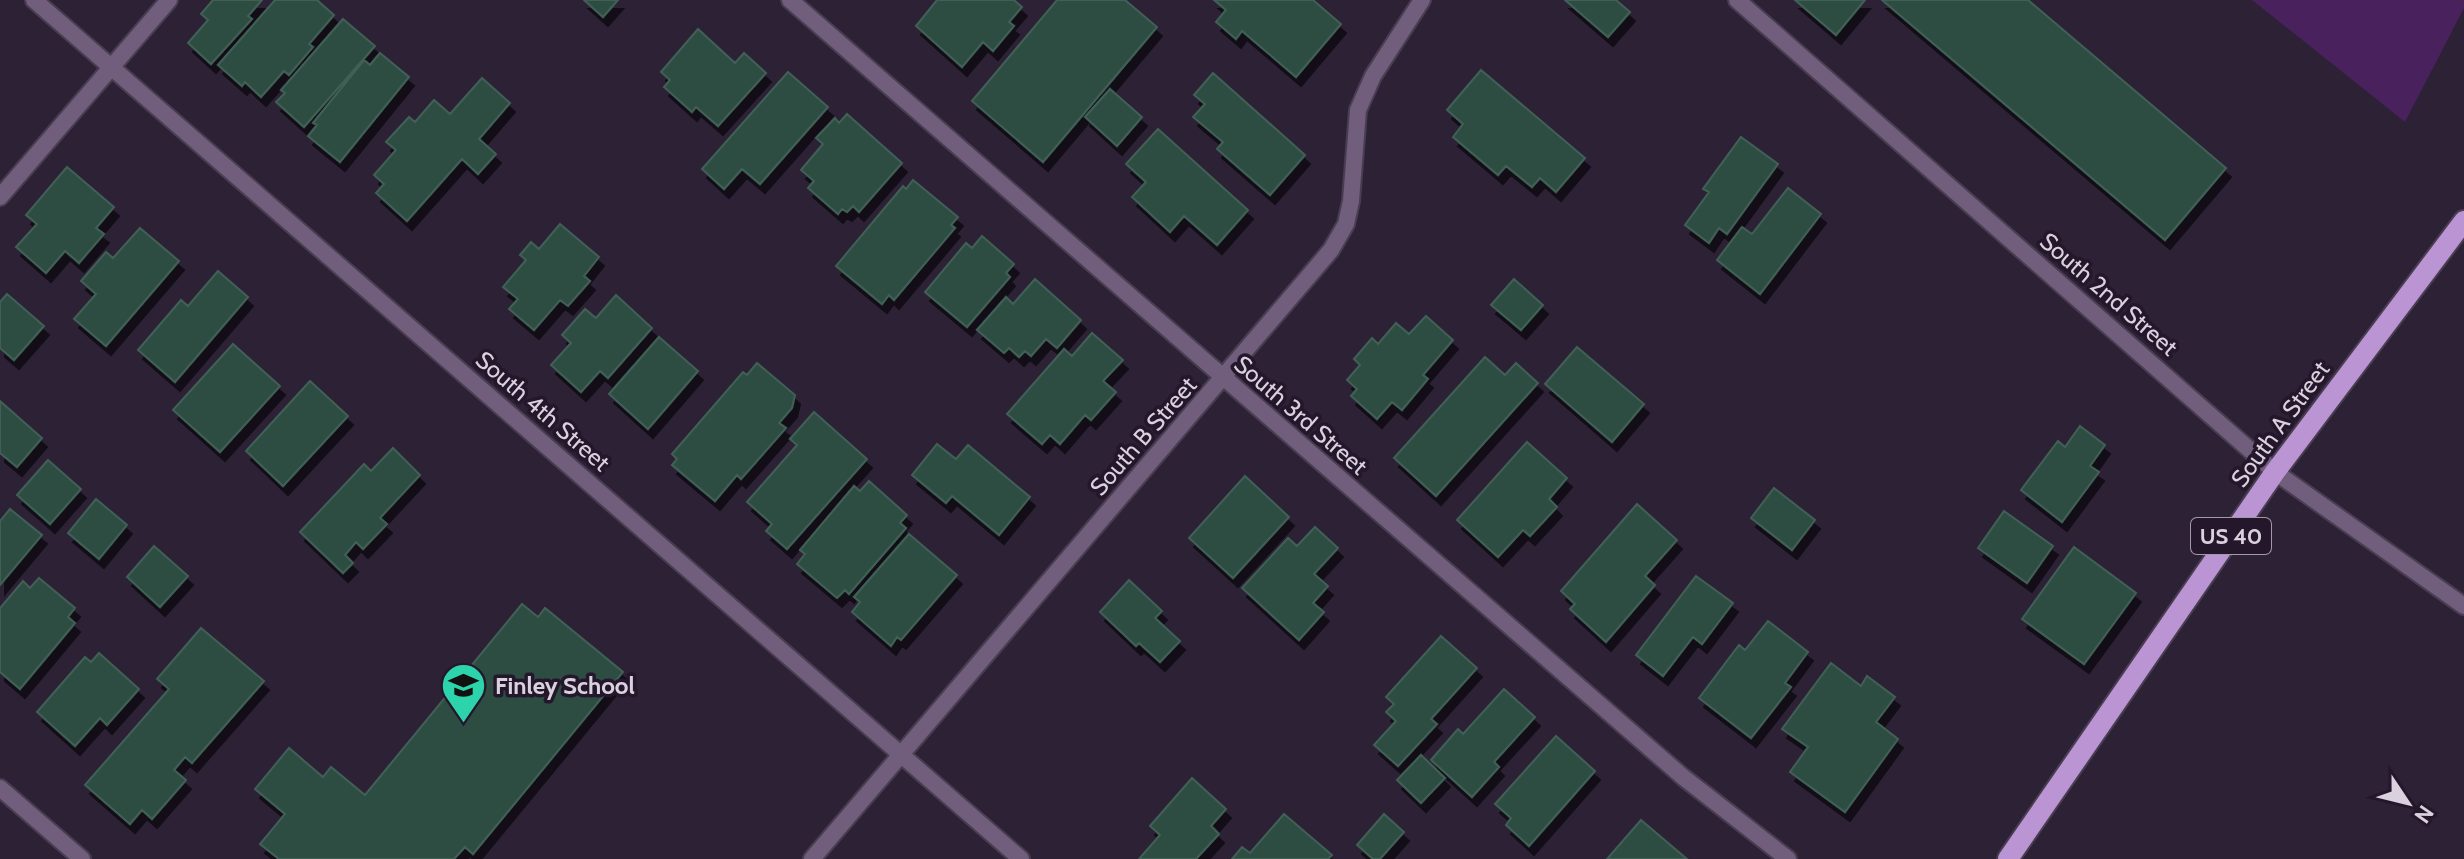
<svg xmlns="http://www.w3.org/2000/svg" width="2464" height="859" font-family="Cabin,sans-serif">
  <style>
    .green { fill: #48215d }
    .building { fill: #2e4d42; stroke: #416156; stroke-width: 2; filter: url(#shadow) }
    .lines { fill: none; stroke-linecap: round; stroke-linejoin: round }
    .street-casing { stroke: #493d51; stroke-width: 20 }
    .primary-casing { stroke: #493d51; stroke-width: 24 }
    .street { stroke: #705e7c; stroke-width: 16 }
    .primary { stroke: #ba94d3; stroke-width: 20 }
    .labels { text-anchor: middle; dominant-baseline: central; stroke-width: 7; stroke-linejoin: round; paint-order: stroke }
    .shield { fill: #24172b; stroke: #a399a8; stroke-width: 2 }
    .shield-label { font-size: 22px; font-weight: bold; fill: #d9d1de }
    .street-label { font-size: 24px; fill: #d9d1de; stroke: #24172b }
    .poi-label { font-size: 24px; font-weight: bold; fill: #d9d1de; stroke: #24172b; text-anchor: start }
  </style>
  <defs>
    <filter id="shadow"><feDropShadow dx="5" dy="9" stdDeviation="0" flood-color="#0009"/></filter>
  </defs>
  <rect width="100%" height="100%" fill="#2d2136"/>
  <path class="green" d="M 2252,0 L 2464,0 L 2464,8 L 2405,122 Z"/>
  <path class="building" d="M 213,0 L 262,0 L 248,16 L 252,19 L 211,64 L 188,43 L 208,20 L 201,14 Z
    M 275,0 L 317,0 L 334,15 L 309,44 L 313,47 L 289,75 L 284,71 L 261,97 L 245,82 L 242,86 L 218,65 Z
    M 584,0 L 618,0 L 603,17 Z
    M 937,0 L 1014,0 L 1022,7 L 1009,22 L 1014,26 L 993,51 L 983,42 L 962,67 L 916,26 Z
    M 1057,0 L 1125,0 L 1157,27 L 1043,162 L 972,101 Z
    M 1214,0 L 1313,0 L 1341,24 L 1296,77 L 1242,31 L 1236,39 L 1216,22 L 1226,10 Z
    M 1565,0 L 1616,0 L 1630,12 L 1608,37 Z
    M 1795,0 L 1865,0 L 1836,35 Z
    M 1882,0 L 2028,0 L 2226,168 L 2165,240 Z
    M 343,19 L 375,46 L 304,127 L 276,102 L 285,93 L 281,90 Z
    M 698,29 L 735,63 L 744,53 L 766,73 L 718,126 L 696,107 L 692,112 L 664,87 L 670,80 L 661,72 Z
    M 380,53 L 409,77 L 340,162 L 308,136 L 317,125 L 313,123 L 364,60 L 370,65 Z
    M 1481,70 L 1585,158 L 1556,192 L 1540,178 L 1532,187 L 1506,166 L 1498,175 L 1453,137 L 1463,124 L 1447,110 Z
    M 788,72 L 828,107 L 760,184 L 742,169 L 724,189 L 702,169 Z
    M 1213,73 L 1305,155 L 1270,195 L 1217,149 L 1223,142 L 1193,117 L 1205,104 L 1194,95 Z
    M 482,78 L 510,103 L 479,139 L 496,154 L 478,174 L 462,159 L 407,221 L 376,193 L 384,184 L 374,175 L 396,150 L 386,142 L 409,117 L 415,122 L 434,100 L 450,114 Z
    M 1110,89 L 1142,117 L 1117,146 L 1085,117 Z
    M 847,114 L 902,163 L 859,212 L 853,206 L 847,212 L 842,209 L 838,214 L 808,188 L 814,181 L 801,170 L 823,144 L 816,138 L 835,118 L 839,123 Z
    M 1158,129 L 1248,210 L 1217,245 L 1184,216 L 1170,232 L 1132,197 L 1146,182 L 1126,164 Z
    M 1741,137 L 1778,164 L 1727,234 L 1719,228 L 1709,243 L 1685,225 L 1709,192 L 1703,189 Z
    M 67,167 L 114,207 L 96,228 L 104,234 L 79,263 L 65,251 L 46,273 L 16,247 L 37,224 L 26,215 Z
    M 913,180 L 958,217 L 951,225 L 955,228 L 894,300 L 889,295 L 882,304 L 836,266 L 903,186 L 906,189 Z
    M 1788,188 L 1821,214 L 1760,294 L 1717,260 L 1742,227 L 1752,234 Z
    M 560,224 L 599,257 L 584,276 L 590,281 L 568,306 L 560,300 L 534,330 L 509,309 L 518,299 L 503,287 L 526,260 L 520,255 L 531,242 L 539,249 Z
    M 140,228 L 179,261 L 106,346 L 74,319 L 96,294 L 81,281 L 106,252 L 113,258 Z
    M 982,236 L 1014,264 L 1006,273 L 1010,277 L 967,327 L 925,292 L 966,243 L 972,248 Z
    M 218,271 L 248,297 L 175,382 L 138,350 L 181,300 L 188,306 Z
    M 1035,279 L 1081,320 L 1057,348 L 1046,339 L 1031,356 L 1025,351 L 1019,357 L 1009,348 L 1004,353 L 977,330 L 1006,297 L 1013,304 Z
    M 1514,279 L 1543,305 L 1521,330 L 1491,305 Z
    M 7,294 L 44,326 L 14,360 L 0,348 L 0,302 Z
    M 616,295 L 652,328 L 608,378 L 600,371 L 581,392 L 551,365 L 571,343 L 562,335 L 585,309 L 596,318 Z
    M 1426,316 L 1453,340 L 1423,375 L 1428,379 L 1402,410 L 1392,402 L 1377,419 L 1351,396 L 1357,389 L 1347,380 L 1360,365 L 1354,359 L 1372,338 L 1378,344 L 1396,323 L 1409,334 Z
    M 1092,333 L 1123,360 L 1103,381 L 1116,392 L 1091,420 L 1085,415 L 1060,444 L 1050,435 L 1042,444 L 1007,414 L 1064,349 L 1072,356 Z
    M 659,337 L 698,371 L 648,429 L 609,394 Z
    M 233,344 L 280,386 L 220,452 L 173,410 Z
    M 1577,347 L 1644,404 L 1612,442 L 1545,384 Z
    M 1485,357 L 1505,375 L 1516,363 L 1538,383 L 1436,496 L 1394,458 Z
    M 757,363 L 795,395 L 792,408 L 779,423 L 786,428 L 741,479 L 737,475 L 715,501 L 672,465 L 677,459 L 672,454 L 743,372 L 747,375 Z
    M 310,381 L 348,416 L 283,486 L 246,451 Z
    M 0,401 L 42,438 L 17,467 L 0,453 Z
    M 814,412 L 867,459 L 787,549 L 766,531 L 772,524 L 747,502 L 797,445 L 790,439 Z
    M 2080,426 L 2105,445 L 2090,466 L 2099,472 L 2062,522 L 2021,490 L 2058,441 L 2065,447 Z
    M 1527,442 L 1567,478 L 1549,499 L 1557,507 L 1530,536 L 1523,530 L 1498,557 L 1457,520 Z
    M 937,444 L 956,459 L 968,445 L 1030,497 L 999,535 L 952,496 L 946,503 L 912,475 Z
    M 393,448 L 420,475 L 380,518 L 387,524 L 363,549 L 356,542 L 345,555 L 353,563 L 343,573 L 300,532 L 364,464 L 371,471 Z
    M 48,460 L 81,489 L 50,524 L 17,495 Z
    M 1245,476 L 1289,517 L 1233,578 L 1189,538 Z
    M 869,481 L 907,515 L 900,523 L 906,528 L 849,594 L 845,590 L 837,598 L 797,564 L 805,554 L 800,550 L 854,486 L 860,491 Z
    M 1774,488 L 1815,520 L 1792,550 L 1751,518 Z
    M 96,499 L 127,525 L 99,559 L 68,533 Z
    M 1637,504 L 1677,540 L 1645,576 L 1655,585 L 1606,642 L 1570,609 L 1575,604 L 1561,591 Z
    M 10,509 L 42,535 L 0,585 L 0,521 Z
    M 2004,511 L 2053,546 L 2027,583 L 1978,548 Z
    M 1315,527 L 1338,548 L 1314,574 L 1328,586 L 1313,603 L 1324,612 L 1299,640 L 1242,588 L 1288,538 L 1297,546 Z
    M 909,534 L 957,575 L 901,640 L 897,637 L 891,646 L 852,612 L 860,602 L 854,597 Z
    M 154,546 L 188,576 L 160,607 L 127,577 Z
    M 2074,547 L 2136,593 L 2084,664 L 2022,619 Z
    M 1696,576 L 1733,603 L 1702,644 L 1693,637 L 1663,676 L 1636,655 Z
    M 39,578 L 75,608 L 68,617 L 75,623 L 20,689 L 0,672 L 0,608 L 23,581 L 30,588 Z
    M 1129,580 L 1162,611 L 1155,618 L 1180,641 L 1160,662 L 1139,643 L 1136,646 L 1100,612 Z
    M 522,604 L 538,617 L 545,608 L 623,672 L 473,854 L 465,847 L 454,859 L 279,859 L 260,844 L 285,814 L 255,789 L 289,748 L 323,777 L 331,767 L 365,795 Z
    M 1768,621 L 1808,652 L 1785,683 L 1791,687 L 1751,738 L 1699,698 L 1739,645 L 1745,650 Z
    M 201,628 L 264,681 L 192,763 L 185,757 L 174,770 L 186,780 L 152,819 L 142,810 L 130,824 L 85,785 L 169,689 L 157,679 Z
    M 1441,636 L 1477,668 L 1431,719 L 1437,724 L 1398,766 L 1374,745 L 1396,721 L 1386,712 L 1394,704 L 1386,697 Z
    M 99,653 L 139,689 L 107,725 L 100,718 L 75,746 L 37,712 L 85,657 L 91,662 Z
    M 1831,663 L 1861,686 L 1867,676 L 1895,697 L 1876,722 L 1898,739 L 1845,812 L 1790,772 L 1808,747 L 1782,729 Z
    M 1504,689 L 1535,717 L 1494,762 L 1499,767 L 1472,797 L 1431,760 L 1458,729 L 1463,734 Z
    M 1556,736 L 1595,771 L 1529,846 L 1506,825 L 1511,818 L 1495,804 Z
    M 1421,755 L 1445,778 L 1421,803 L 1397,780 Z
    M 1192,778 L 1226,809 L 1211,826 L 1219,834 L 1196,859 L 1139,859 L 1160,835 L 1150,826 Z
    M 1284,814 L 1332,855 L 1328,859 L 1232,859 L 1242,847 L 1250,853 Z
    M 1384,814 L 1404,832 L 1380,859 L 1373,859 L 1357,845 Z
    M 1641,820 L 1687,859 L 1607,859 Z"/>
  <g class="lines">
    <defs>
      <path id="street" d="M 34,0 L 1021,859
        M 790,0 L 1683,777 L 1788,859
        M 1737,0 L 2275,472 L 2464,606
        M 0,197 L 169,0
        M 0,788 L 82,859
        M 812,859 L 1331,250 L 1346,224 L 1351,201 L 1358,110 L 1373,76 L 1422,0"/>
      <path id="primary" d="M 2008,859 L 2275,472 L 2464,221"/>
    </defs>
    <use href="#street" class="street-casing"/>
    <use href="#primary" class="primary-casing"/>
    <use href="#street" class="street"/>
    <use href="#primary" class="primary"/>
  </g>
  <defs>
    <symbol id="school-pin" viewBox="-11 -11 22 30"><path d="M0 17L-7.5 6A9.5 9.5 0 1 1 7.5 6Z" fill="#2dd4ab" stroke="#24172b"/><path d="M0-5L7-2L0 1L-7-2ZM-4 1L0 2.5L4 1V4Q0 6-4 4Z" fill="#111"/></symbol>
  </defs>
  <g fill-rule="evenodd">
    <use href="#school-pin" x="438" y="660" width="51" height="69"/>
  </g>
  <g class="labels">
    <rect class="shield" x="2191" y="518" width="80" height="36" rx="6"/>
    <g class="shield-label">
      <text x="2231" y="536">US 40</text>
    </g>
    <g class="street-label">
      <text transform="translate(2109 294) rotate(41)">South 2nd Street</text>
      <text transform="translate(543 411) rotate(41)">South 4th Street</text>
      <text transform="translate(1301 415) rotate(41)">South 3rd Street</text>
      <text transform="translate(2280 424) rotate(-54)">South A Street</text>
      <text transform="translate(1143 436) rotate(-49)">South B Street</text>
    </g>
    <g class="poi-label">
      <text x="495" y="685">Finley School</text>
    </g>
  </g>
  <g transform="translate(2408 803) rotate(125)" stroke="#24172b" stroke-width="6" paint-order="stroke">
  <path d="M0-6L14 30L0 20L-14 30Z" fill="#d9d1de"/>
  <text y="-12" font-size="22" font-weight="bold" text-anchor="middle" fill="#d9d1de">N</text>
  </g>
</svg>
